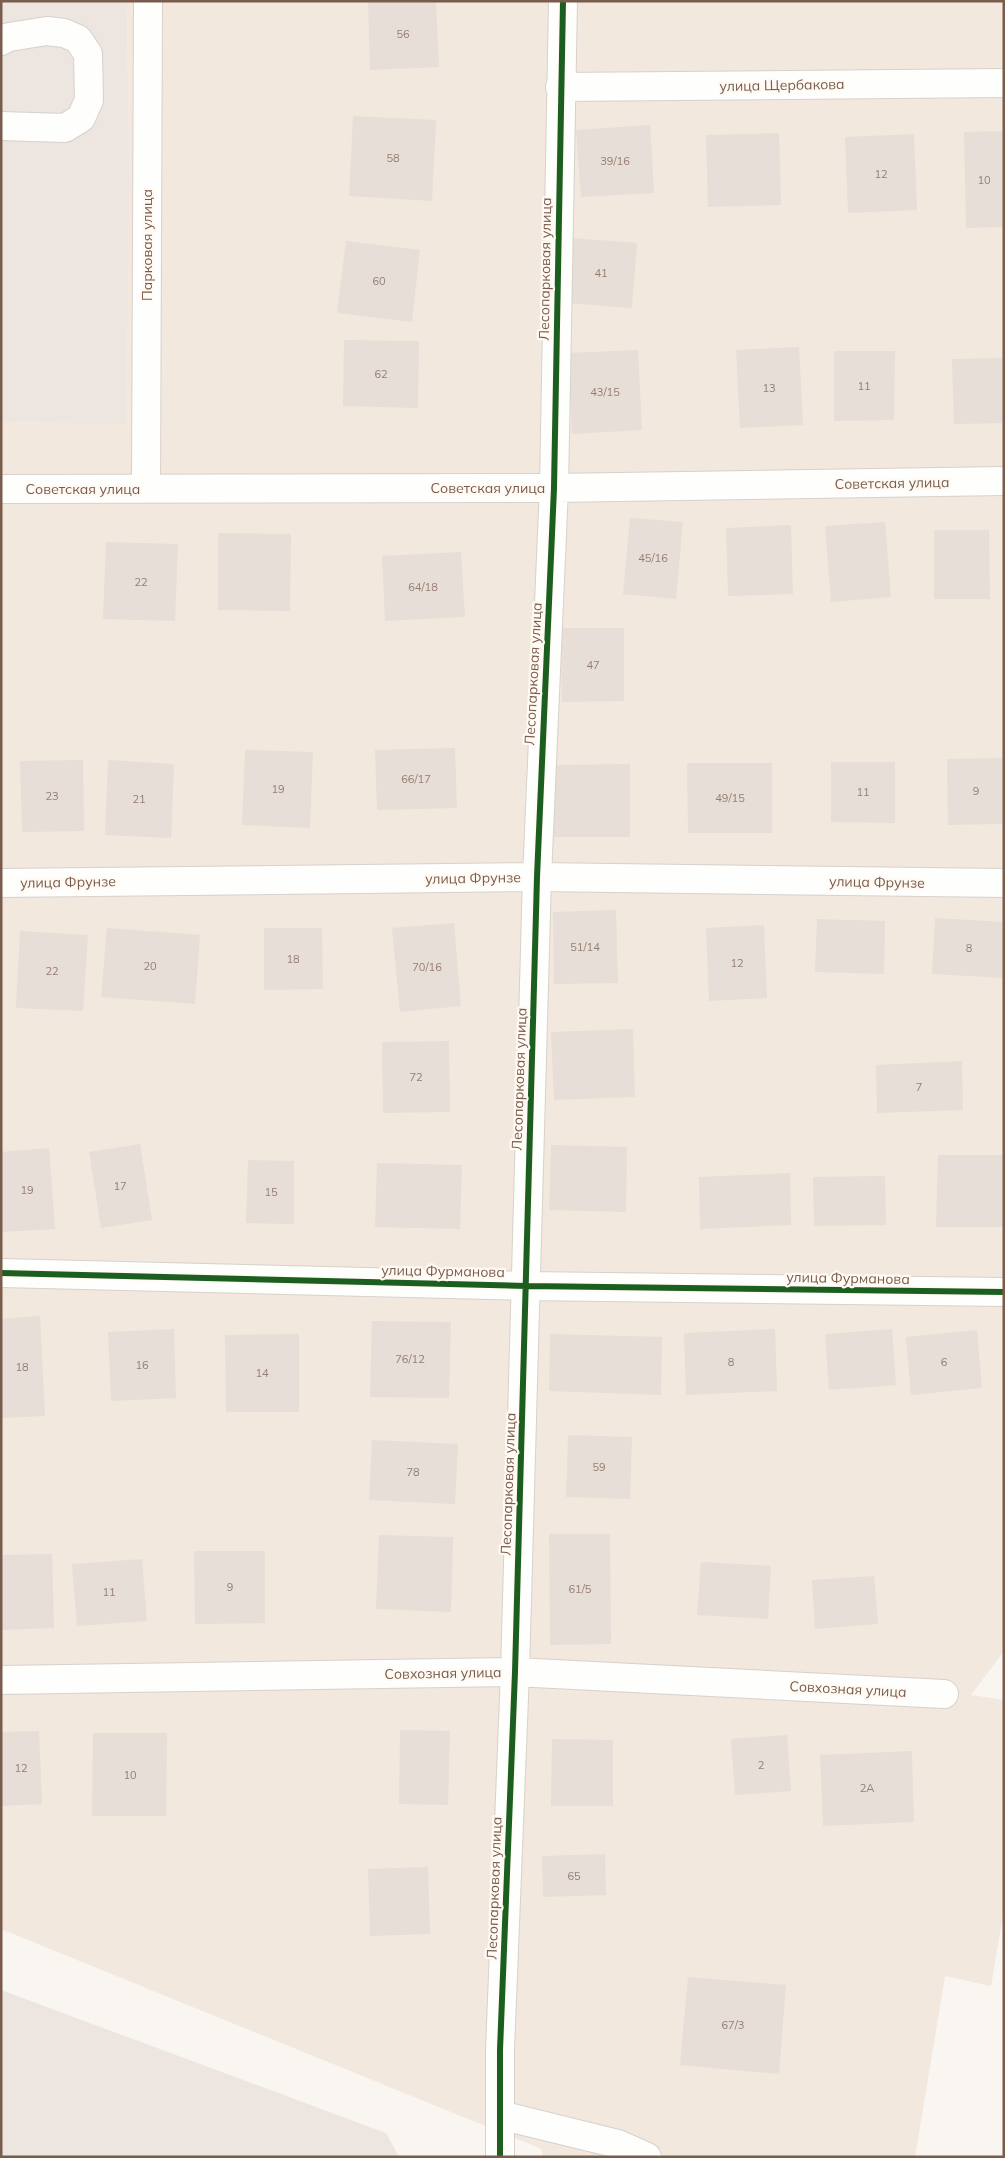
<svg xmlns="http://www.w3.org/2000/svg" width="1005" height="2158" font-family="Mulish,sans-serif">
  <style>
    .residential { fill: #f2e8de }
    .industrial { fill: #ede5e0 }
    .building { fill: #e6ded7 }
    .lines { fill: none; stroke-linecap: round; stroke-linejoin: round }
    .minor-casing { stroke: #d7d1cb; stroke-width: 30 }
    .minor { stroke: #fefefd; stroke-width: 28 }
    .cycleway-casing { stroke: #fffaf3; stroke-width: 9 }
    .cycleway { stroke: #1b5e20; stroke-width: 6 }
    .labels { text-anchor: middle; dominant-baseline: central; stroke-width: 4.5; stroke-linejoin: round; paint-order: stroke }
    .number-label { font-size: 11px; fill: #977e72 }
    .street-label { font-size: 14px; fill: #7a5c4d; stroke: #fffaf3 }
  </style>
  <rect width="100%" height="100%" fill="#f9f5f0"/>
  <path class="residential" d="M 127,1 L 1004,1 L 1004,1651 L 971,1695 L 1004,1700 L 1004,1909 L 991,1986 L 945,1976 L 915,2157 L 542,2157 L 542,2149 L 1,1929 L 1,422 L 40,423 L 129,173 Z"/>
  <path class="industrial" d="M 1,1 L 127,1 L 129,173 L 126,424 L 1,422 Z
    M 1,1990 L 386,2133 L 399,2157 L 1,2157 Z"/>
  <path class="building" d="M 368,1 L 436,1 L 439,67 L 370,70 Z
    M 353,116 L 436,120 L 432,201 L 349,196 Z
    M 650,125 L 654,193 L 581,197 L 576,130 Z
    M 1004,131 L 1004,227 L 966,228 L 964,132 Z
    M 779,133 L 781,205 L 708,207 L 706,135 Z
    M 914,134 L 917,210 L 848,213 L 845,137 Z
    M 571,238 L 637,243 L 632,308 L 566,303 Z
    M 346,241 L 420,250 L 412,322 L 337,313 Z
    M 344,340 L 419,341 L 418,408 L 343,406 Z
    M 799,347 L 803,425 L 740,428 L 736,350 Z
    M 638,350 L 642,430 L 572,434 L 568,353 Z
    M 834,351 L 895,351 L 894,420 L 834,421 Z
    M 1004,358 L 1004,423 L 954,424 L 952,359 Z
    M 630,518 L 683,522 L 676,599 L 623,594 Z
    M 885,522 L 891,597 L 831,602 L 825,526 Z
    M 791,525 L 793,594 L 728,596 L 726,528 Z
    M 934,530 L 989,530 L 990,599 L 934,599 Z
    M 218,533 L 291,534 L 290,611 L 218,610 Z
    M 106,542 L 178,544 L 175,621 L 103,619 Z
    M 461,552 L 465,617 L 385,621 L 382,556 Z
    M 561,628 L 624,628 L 624,701 L 562,702 Z
    M 455,748 L 457,808 L 377,810 L 375,750 Z
    M 245,750 L 313,752 L 310,828 L 242,825 Z
    M 1004,758 L 1004,824 L 948,825 L 947,759 Z
    M 83,760 L 84,831 L 22,832 L 20,761 Z
    M 108,760 L 174,764 L 171,838 L 105,835 Z
    M 831,762 L 895,762 L 895,823 L 831,822 Z
    M 687,763 L 772,763 L 772,833 L 688,833 Z
    M 630,764 L 630,837 L 554,837 L 554,765 Z
    M 616,910 L 618,983 L 554,984 L 553,912 Z
    M 935,918 L 1004,922 L 1004,978 L 932,974 Z
    M 817,919 L 885,921 L 884,974 L 815,972 Z
    M 454,923 L 461,1006 L 400,1012 L 392,928 Z
    M 764,925 L 767,998 L 709,1001 L 706,928 Z
    M 107,928 L 200,935 L 195,1004 L 101,997 Z
    M 264,928 L 322,928 L 323,989 L 264,990 Z
    M 20,931 L 88,935 L 83,1011 L 16,1008 Z
    M 633,1029 L 635,1097 L 554,1100 L 551,1032 Z
    M 449,1041 L 450,1112 L 383,1113 L 382,1042 Z
    M 962,1061 L 963,1110 L 877,1113 L 876,1065 Z
    M 140,1144 L 152,1220 L 101,1228 L 89,1152 Z
    M 551,1145 L 627,1147 L 626,1212 L 549,1210 Z
    M 49,1148 L 55,1229 L 1,1232 L 1,1152 Z
    M 938,1155 L 1004,1155 L 1004,1227 L 936,1227 Z
    M 248,1160 L 294,1161 L 294,1224 L 246,1223 Z
    M 377,1163 L 462,1165 L 460,1229 L 375,1227 Z
    M 790,1173 L 791,1225 L 700,1229 L 699,1177 Z
    M 885,1176 L 886,1225 L 814,1226 L 813,1177 Z
    M 40,1316 L 45,1416 L 1,1418 L 1,1319 Z
    M 372,1321 L 451,1322 L 449,1398 L 370,1397 Z
    M 174,1329 L 176,1398 L 111,1401 L 108,1332 Z
    M 775,1329 L 777,1391 L 686,1395 L 684,1333 Z
    M 892,1329 L 896,1385 L 829,1390 L 825,1334 Z
    M 977,1330 L 982,1388 L 911,1395 L 906,1337 Z
    M 299,1334 L 299,1412 L 226,1412 L 225,1335 Z
    M 550,1334 L 662,1337 L 661,1395 L 549,1391 Z
    M 568,1435 L 632,1437 L 630,1499 L 566,1497 Z
    M 372,1440 L 458,1444 L 455,1504 L 369,1500 Z
    M 549,1534 L 610,1534 L 611,1644 L 550,1645 Z
    M 379,1535 L 453,1537 L 451,1612 L 376,1609 Z
    M 194,1551 L 265,1551 L 265,1623 L 195,1624 Z
    M 52,1554 L 54,1628 L 1,1630 L 1,1555 Z
    M 142,1559 L 147,1621 L 77,1626 L 72,1564 Z
    M 701,1562 L 771,1566 L 768,1619 L 697,1615 Z
    M 874,1576 L 878,1624 L 815,1629 L 812,1580 Z
    M 400,1730 L 450,1731 L 448,1805 L 399,1804 Z
    M 39,1731 L 42,1804 L 1,1806 L 1,1732 Z
    M 93,1733 L 167,1733 L 166,1816 L 92,1816 Z
    M 787,1735 L 791,1791 L 735,1795 L 731,1739 Z
    M 552,1739 L 613,1740 L 613,1806 L 551,1806 Z
    M 912,1751 L 914,1822 L 823,1826 L 820,1755 Z
    M 605,1854 L 606,1895 L 543,1897 L 542,1856 Z
    M 428,1867 L 430,1934 L 370,1936 L 368,1869 Z
    M 688,1977 L 786,1985 L 779,2074 L 680,2065 Z"/>
  <g class="lines">
    <defs>
      <path id="minor" d="M 1,41 L 9,37 L 47,31 L 64,33 L 78,39 L 88,54 L 89,100 L 81,118 L 65,128 L 1,126
        M 560,87 L 1004,83
        M 146,488 L 148,1
        M 1,489 L 554,488 L 1004,481
        M 1,883 L 537,877 L 1004,883
        M 1,1273 L 526,1286 L 1004,1292
        M 1,1680 L 515,1672 L 944,1694
        M 500,2115 L 618,2144 L 647,2157
        M 500,2157 L 500,2050 L 515,1672 L 537,877 L 554,488 L 563,1"/>
    </defs>
    <use href="#minor" class="minor-casing"/>
    <use href="#minor" class="minor"/>
    <defs>
      <path id="cycleway" d="M 1,1273 L 526,1286 L 1004,1292
        M 500,2157 L 500,2050 L 515,1672 L 537,877 L 554,488 L 563,1"/>
    </defs>
    <use href="#cycleway" class="cycleway-casing"/>
    <use href="#cycleway" class="cycleway"/>
  </g>
  <g class="labels">
    <g class="number-label">
      <text x="403" y="34">56</text>
      <text x="393" y="158">58</text>
      <text x="615" y="161">39/16</text>
      <text x="881" y="174">12</text>
      <text x="984" y="180">10</text>
      <text x="601" y="273">41</text>
      <text x="379" y="281">60</text>
      <text x="381" y="374">62</text>
      <text x="864" y="386">11</text>
      <text x="769" y="388">13</text>
      <text x="605" y="392">43/15</text>
      <text x="653" y="558">45/16</text>
      <text x="141" y="582">22</text>
      <text x="423" y="587">64/18</text>
      <text x="593" y="665">47</text>
      <text x="416" y="779">66/17</text>
      <text x="278" y="789">19</text>
      <text x="976" y="791">9</text>
      <text x="863" y="792">11</text>
      <text x="52" y="796">23</text>
      <text x="730" y="798">49/15</text>
      <text x="139" y="799">21</text>
      <text x="585" y="947">51/14</text>
      <text x="969" y="948">8</text>
      <text x="293" y="959">18</text>
      <text x="737" y="963">12</text>
      <text x="150" y="966">20</text>
      <text x="427" y="967">70/16</text>
      <text x="52" y="971">22</text>
      <text x="416" y="1077">72</text>
      <text x="919" y="1087">7</text>
      <text x="120" y="1186">17</text>
      <text x="27" y="1190">19</text>
      <text x="271" y="1192">15</text>
      <text x="410" y="1359">76/12</text>
      <text x="731" y="1362">8</text>
      <text x="944" y="1362">6</text>
      <text x="142" y="1365">16</text>
      <text x="22" y="1367">18</text>
      <text x="262" y="1373">14</text>
      <text x="599" y="1467">59</text>
      <text x="413" y="1472">78</text>
      <text x="230" y="1587">9</text>
      <text x="580" y="1589">61/5</text>
      <text x="109" y="1592">11</text>
      <text x="761" y="1765">2</text>
      <text x="21" y="1768">12</text>
      <text x="130" y="1775">10</text>
      <text x="867" y="1788">2А</text>
      <text x="574" y="1876">65</text>
      <text x="733" y="2025">67/3</text>
    </g>
    <g class="street-label">
      <text transform="translate(782 85) rotate(-1)">улица Щербакова</text>
      <text transform="translate(147 245) rotate(-90)">Парковая улица</text>
      <text transform="translate(545 269) rotate(-89)">Лесопарковая улица</text>
      <text transform="translate(892 483) rotate(-1)">Советская улица</text>
      <text x="488" y="488">Советская улица</text>
      <text x="83" y="489">Советская улица</text>
      <text transform="translate(533 674) rotate(-87)">Лесопарковая улица</text>
      <text transform="translate(473 878) rotate(-1)">улица Фрунзе</text>
      <text transform="translate(68 882) rotate(-1)">улица Фрунзе</text>
      <text transform="translate(877 882) rotate(1)">улица Фрунзе</text>
      <text transform="translate(519 1079) rotate(-88)">Лесопарковая улица</text>
      <text transform="translate(443 1271) rotate(1)">улица Фурманова</text>
      <text transform="translate(848 1278) rotate(1)">улица Фурманова</text>
      <text transform="translate(508 1484) rotate(-88)">Лесопарковая улица</text>
      <text transform="translate(443 1673) rotate(-1)">Совхозная улица</text>
      <text transform="translate(848 1689) rotate(3)">Совхозная улица</text>
      <text transform="translate(494 1888) rotate(-88)">Лесопарковая улица</text>
    </g>
  </g>
  <rect width="1005" height="2158" fill="none" stroke="#7a5c4d" stroke-width="5"/>
</svg>
